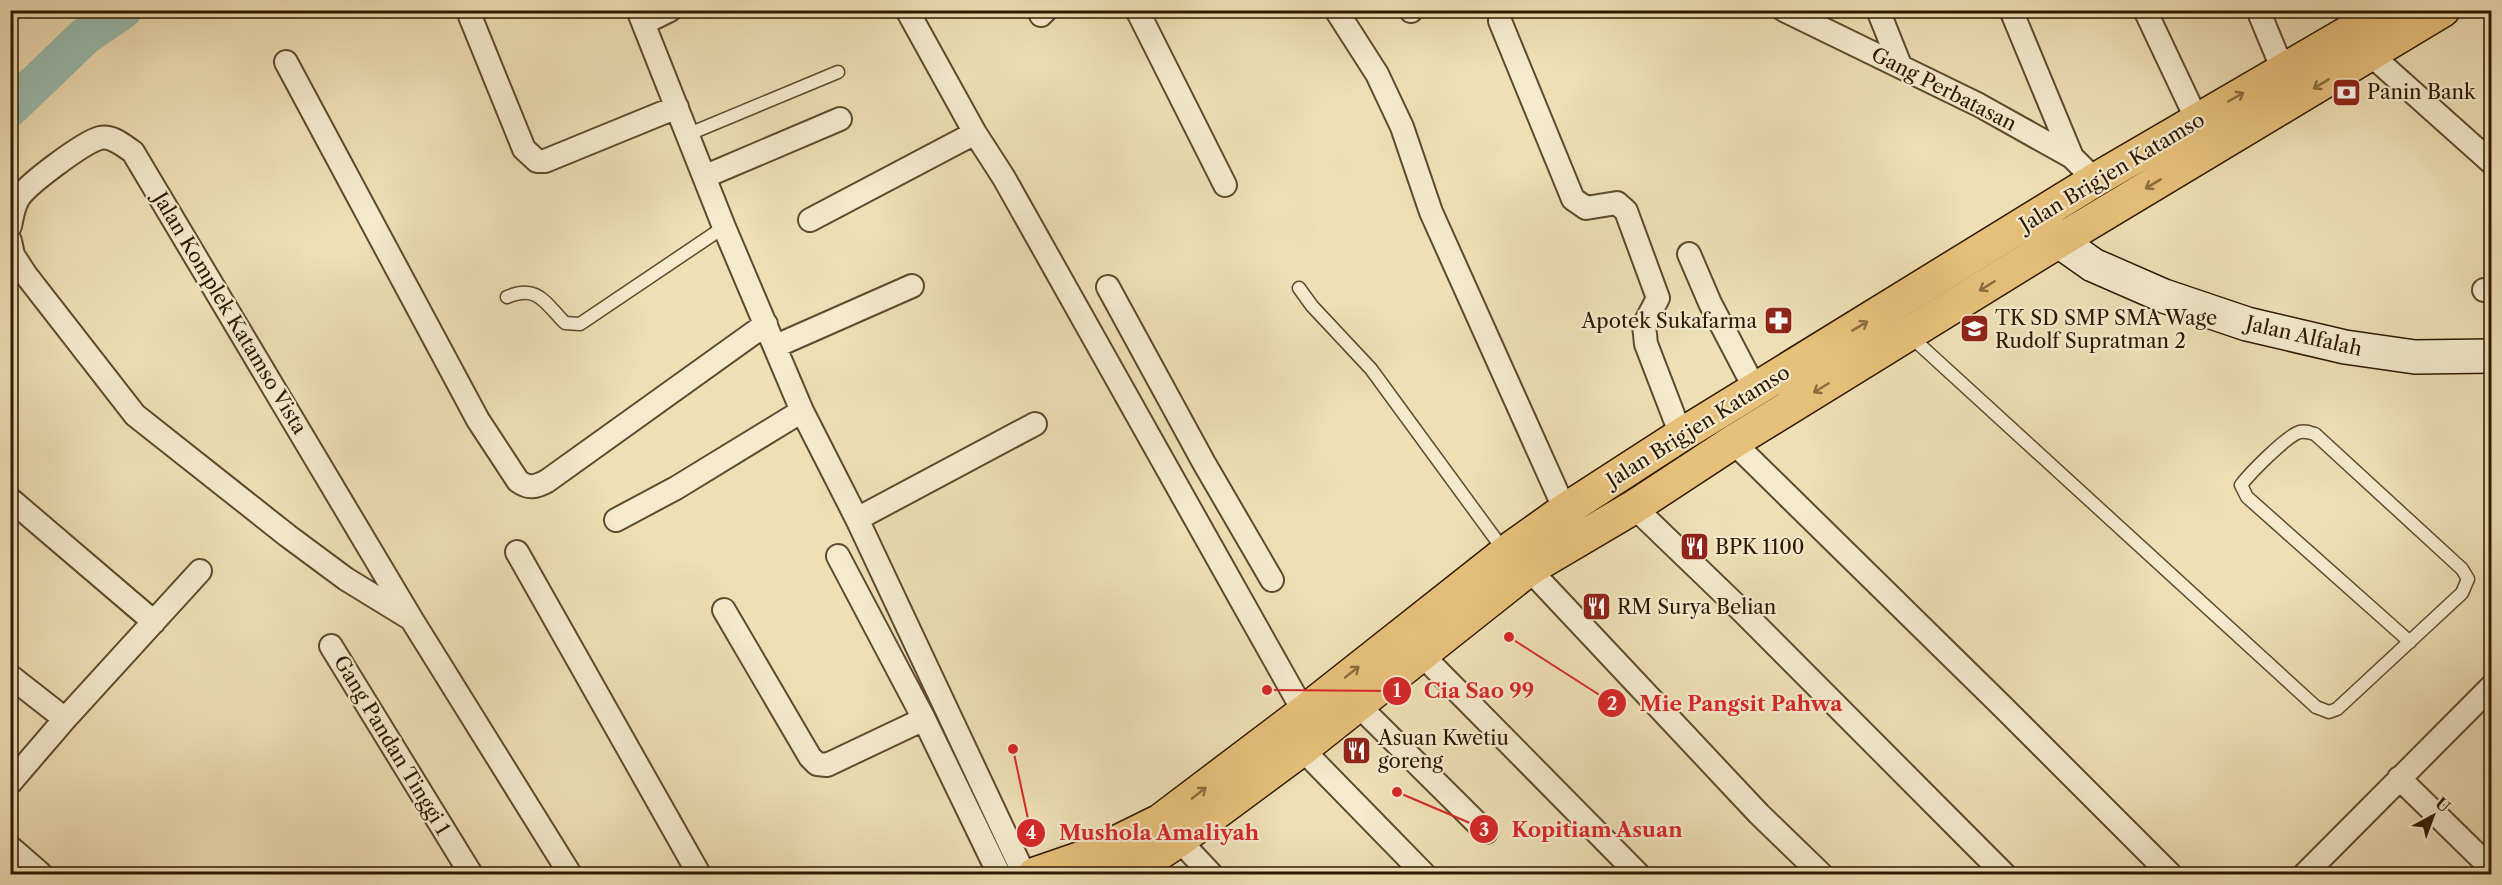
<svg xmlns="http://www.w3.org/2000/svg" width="2502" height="885" font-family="'Libre Caslon Text',serif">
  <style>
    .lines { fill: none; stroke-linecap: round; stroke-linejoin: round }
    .river { stroke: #99bcb0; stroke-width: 38 }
    .lane-casing { stroke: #5e4a2e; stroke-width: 15 }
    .street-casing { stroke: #5e4a2e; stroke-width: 26 }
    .secondary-casing { stroke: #2e1802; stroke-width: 36 }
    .primary-casing { stroke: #2e1802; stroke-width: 36 }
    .lane { stroke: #f4eace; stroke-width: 12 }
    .street { stroke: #f4eace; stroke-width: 22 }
    .secondary { stroke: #f4eace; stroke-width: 33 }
    .primary { stroke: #e7c07a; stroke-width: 33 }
    .oneway { stroke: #8a6c3e }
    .labels { text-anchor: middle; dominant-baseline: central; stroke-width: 4.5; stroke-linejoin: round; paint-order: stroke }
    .street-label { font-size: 20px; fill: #2e1802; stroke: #f4eace }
    .poi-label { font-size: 20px; fill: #2e1802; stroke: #f4eace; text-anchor: start }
    .leader { fill: none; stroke: #d62828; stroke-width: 2 }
    .callout-dot { fill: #d62828; stroke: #f4eace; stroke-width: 2 }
    .mark-label { font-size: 18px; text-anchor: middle; font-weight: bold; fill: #fff }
    .callout-label { font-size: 21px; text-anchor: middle; font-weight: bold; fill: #d62828; stroke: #f4eace; stroke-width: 4.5; stroke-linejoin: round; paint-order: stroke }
  </style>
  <rect width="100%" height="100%" fill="#eedfb4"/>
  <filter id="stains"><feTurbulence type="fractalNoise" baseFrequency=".00333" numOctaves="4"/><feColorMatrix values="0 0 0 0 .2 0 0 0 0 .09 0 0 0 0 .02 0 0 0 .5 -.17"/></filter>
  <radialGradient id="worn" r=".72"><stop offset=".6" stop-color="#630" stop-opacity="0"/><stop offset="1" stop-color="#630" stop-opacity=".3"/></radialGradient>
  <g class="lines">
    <path class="river" d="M 10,108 L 85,36 L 123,10"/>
    <defs>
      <path id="lane" d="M 689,134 L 838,72
        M 1299,288 L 1312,306 L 1371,369 L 1505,552
        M 507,297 C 538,284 545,303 565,323 L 580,324 L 724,227
        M 1909,335 L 2316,707 L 2329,712 L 2337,709 L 2462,593 L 2468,579 L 2462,569 L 2315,434 C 2309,432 2303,430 2297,433 C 2283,440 2251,472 2241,485 L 2247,497 L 2410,642"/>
      <path id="street" d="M 638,10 L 724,227 L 802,411 L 857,519 L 1024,874
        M 907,10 L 975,133 L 1004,178 L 1304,712
        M 1137,10 L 1225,185
        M 1336,10 L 1377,74 L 1402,127 L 1431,212 L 1565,510
        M 1411,10 L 1411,11
        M 1784,10 L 1979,105 L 2072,157 L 2095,180
        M 1878,10 L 1900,65
        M 2011,10 L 2072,157
        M 2145,10 L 2197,120
        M 2258,10 L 2283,70
        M 1041,15 L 1046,10
        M 470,16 L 524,149 L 537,161 L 545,161 L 677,107
        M 1500,21 L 1573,199 L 1586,208 L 1617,203 L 1626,211 L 1658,298 L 1644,325 L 1646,344 L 1681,435
        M 644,23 L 670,10
        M 2370,54 L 2492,163
        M 286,62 L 478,420 L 518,481 C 529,489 536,487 547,481 L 766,324
        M 706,176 L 840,119
        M 810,220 L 975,133
        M 10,226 C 12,217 13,208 18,199 C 26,185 84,142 100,138 C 112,135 124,146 133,152 L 412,620 L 570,874
        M 10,241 L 13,255 L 26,275 L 135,415 L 288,536 L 346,579 L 408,617
        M 1689,254 L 1710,303 L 1755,389
        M 1108,287 L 1204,463 L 1272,580
        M 2484,290 L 2492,290
        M 776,346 L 912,286
        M 1733,442 L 2005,709 L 2170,874
        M 10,499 L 154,622
        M 1634,507 L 1741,610 L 2004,874
        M 857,519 L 1035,424
        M 616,520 L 676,488 L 802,411
        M 517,552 L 699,874
        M 838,556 L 924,719 L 999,874
        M 1529,569 L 1759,814 L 1821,874
        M 724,610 L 810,757 L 817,764 L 827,765 L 924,719
        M 331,646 L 471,874
        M 1420,653 L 1638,874
        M 10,676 L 65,719
        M 1357,704 L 1486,832
        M 1302,749 L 1424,874
        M 2399,778 L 2492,869
        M 10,783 L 65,719 L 200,571
        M 1179,840 L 1211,874
        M 10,847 L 41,874
        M 2305,874 L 2492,686"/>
      <path id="secondary" d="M 2042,221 L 2059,241 L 2093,265 L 2164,296 L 2247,324 L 2345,347 L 2415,357 L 2492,356"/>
      <path id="primary" d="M 1035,874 L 1093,854 L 1160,821 L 1304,712 L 1513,547 L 1565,510 L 1681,435 L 2095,180 L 2387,10
        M 1119,874 L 1152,858 L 1179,840 L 1302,749 L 1529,569 L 1634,507 L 1733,442 L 2059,241 L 2443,10"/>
    </defs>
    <use href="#lane" class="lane-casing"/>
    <use href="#street" class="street-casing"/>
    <use href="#secondary" class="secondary-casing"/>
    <use href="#primary" class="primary-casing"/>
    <use href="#lane" class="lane"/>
    <use href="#street" class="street"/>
    <use href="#secondary" class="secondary"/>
    <use href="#primary" class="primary"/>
  </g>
  <defs><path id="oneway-shaft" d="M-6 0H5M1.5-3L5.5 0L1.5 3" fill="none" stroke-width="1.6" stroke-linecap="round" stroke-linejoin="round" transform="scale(1.5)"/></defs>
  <g class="oneway">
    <use href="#oneway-shaft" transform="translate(2321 84) rotate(149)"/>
    <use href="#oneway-shaft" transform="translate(2236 97) rotate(-30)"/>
    <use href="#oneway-shaft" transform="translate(2153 184) rotate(149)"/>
    <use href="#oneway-shaft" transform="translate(1987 286) rotate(148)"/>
    <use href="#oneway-shaft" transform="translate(1860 326) rotate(-31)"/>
    <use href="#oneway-shaft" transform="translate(1821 388) rotate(148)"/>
    <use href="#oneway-shaft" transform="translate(1352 672) rotate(-38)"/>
    <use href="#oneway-shaft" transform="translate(1199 793) rotate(-38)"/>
  </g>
  <defs>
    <symbol id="bank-square" viewBox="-11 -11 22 22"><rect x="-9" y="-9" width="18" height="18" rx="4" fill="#8f2418" stroke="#f4eace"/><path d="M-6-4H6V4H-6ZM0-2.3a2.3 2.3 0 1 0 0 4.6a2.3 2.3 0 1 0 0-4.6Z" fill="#fff"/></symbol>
    <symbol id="pharmacy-square" viewBox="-11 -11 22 22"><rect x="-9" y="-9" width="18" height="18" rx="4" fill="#8f2418" stroke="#f4eace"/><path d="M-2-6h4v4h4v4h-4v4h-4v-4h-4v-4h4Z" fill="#fff"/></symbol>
    <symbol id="school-square" viewBox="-11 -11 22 22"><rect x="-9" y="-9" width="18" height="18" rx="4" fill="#8f2418" stroke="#f4eace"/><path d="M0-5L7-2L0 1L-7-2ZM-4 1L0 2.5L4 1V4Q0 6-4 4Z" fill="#fff"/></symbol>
    <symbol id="restaurant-square" viewBox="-11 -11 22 22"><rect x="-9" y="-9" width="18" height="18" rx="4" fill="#8f2418" stroke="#f4eace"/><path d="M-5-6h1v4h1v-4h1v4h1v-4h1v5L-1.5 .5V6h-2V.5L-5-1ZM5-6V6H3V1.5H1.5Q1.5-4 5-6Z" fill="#fff"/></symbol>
  </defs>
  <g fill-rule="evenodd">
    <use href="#bank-square" x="2330" y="76" width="33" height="33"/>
    <use href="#pharmacy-square" x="1762" y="304" width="33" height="33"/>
    <use href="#school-square" x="1958" y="312" width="33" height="33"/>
    <use href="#restaurant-square" x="1678" y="530" width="33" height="33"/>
    <use href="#restaurant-square" x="1580" y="590" width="33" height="33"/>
    <use href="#restaurant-square" x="1340" y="734" width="33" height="33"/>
  </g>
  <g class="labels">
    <g class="street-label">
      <text transform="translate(1944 89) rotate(27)">Gang Perbatasan</text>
      <text transform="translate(2112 172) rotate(-31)">Jalan Brigjen Katamso</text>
      <text transform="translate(230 313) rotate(59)">Jalan Komplek Katamso Vista</text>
      <text transform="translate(2304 336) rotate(13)">Jalan Alfalah</text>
      <text transform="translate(1698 426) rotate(-32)">Jalan Brigjen Katamso</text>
      <text transform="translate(392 745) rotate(59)">Gang Pandan Tinggi 1</text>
    </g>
    <g class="poi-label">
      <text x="2367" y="92">Panin Bank</text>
      <text x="1995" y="318">TK SD SMP SMA Wage<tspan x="1995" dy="23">Rudolf Supratman 2</tspan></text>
      <text x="1757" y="321" text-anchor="end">Apotek Sukafarma</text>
      <text x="1715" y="547">BPK 1100</text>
      <text x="1617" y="607">RM Surya Belian</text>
      <text x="1378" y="738">Asuan Kwetiu<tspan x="1378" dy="23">goreng</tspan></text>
    </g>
  </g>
  <path class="leader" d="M1267 690L1397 691M1509 637L1612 703M1397 792L1484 829M1013 749L1031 833"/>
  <g class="callout-dot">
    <circle cx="1267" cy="690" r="6"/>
    <circle cx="1509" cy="637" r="6"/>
    <circle cx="1397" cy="792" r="6"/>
    <circle cx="1013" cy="749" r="6"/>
    <circle cx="1397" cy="691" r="15"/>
    <circle cx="1612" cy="703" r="15"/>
    <circle cx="1484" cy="829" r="15"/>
    <circle cx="1031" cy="833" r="15"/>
  </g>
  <g class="mark-label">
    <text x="1397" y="697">1</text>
    <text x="1612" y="710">2</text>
    <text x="1484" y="836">3</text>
    <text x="1031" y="839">4</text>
  </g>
  <g class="callout-label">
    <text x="1479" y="698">Cia Sao 99</text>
    <text x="1741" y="711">Mie Pangsit Pahwa</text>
    <text x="1597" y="837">Kopitiam Asuan</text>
    <text x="1159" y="840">Mushola Amaliyah</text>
  </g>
  <rect width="2502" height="885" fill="none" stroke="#eedfb4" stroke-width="36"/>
  <rect x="12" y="12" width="2478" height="861" fill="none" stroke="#2e1802" stroke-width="3"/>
  <rect x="18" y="18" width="2466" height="849" fill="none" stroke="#2e1802" stroke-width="1.5"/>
  <g transform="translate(2433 816) rotate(41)" stroke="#f4eace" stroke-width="4.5" paint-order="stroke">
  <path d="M0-4.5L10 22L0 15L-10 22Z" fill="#2e1802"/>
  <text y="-9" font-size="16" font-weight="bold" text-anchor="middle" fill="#2e1802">U</text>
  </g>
  <rect width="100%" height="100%" filter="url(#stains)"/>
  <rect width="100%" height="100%" fill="url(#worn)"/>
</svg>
